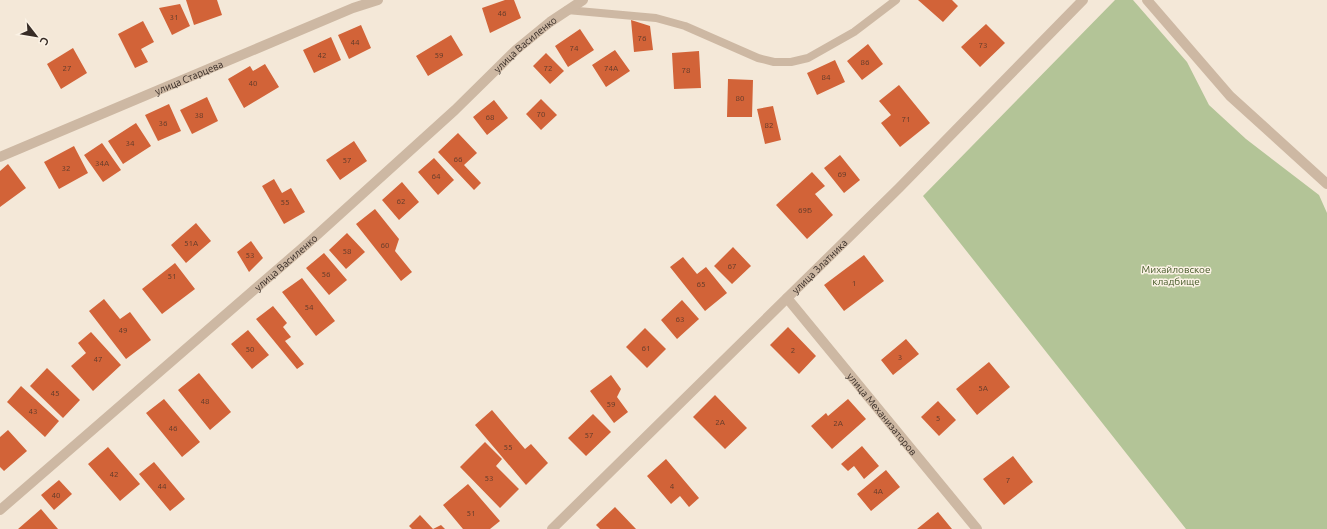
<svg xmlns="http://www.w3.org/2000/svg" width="1327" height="529" font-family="Ubuntu,sans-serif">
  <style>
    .green { fill: #b3c497 }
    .building { fill: #d26338 }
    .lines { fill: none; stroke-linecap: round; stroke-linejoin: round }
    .lane { stroke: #cdb8a3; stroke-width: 8 }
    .street { stroke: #cdb8a3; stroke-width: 10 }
    .labels { text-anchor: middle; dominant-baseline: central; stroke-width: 3; stroke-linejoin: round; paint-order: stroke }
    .number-label { font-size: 8px; fill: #5e3a2a }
    .street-label { font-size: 10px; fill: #372c26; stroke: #fbf2e5 }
    .park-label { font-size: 10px; fill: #445827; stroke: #fbf2e5 }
  </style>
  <rect width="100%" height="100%" fill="#f4e8d8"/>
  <path class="green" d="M 1115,0 L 1133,0 L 1187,62 L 1209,105 L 1246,139 L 1319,195 L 1327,213 L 1327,529 L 1186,529 L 923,196 Z"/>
  <path class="building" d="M 186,0 L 217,0 L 222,15 L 194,25 Z
    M 505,0 L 514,0 L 521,18 L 490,33 L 482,8 Z
    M 918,0 L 952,0 L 958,6 L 943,22 Z
    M 180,4 L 190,26 L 172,35 L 159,8 Z
    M 631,20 L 650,26 L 653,50 L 634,52 Z
    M 143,21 L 154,42 L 141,49 L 148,62 L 135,68 L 118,34 Z
    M 986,24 L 1005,43 L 980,67 L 961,47 Z
    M 361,25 L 371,48 L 349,59 L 338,35 Z
    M 580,29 L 594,50 L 568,67 L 555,46 Z
    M 451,35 L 463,55 L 428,76 L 416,56 Z
    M 331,37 L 341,60 L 314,73 L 303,50 Z
    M 868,44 L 883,64 L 862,80 L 847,61 Z
    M 73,48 L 87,73 L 61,89 L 47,64 Z
    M 615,50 L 630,71 L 606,87 L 592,65 Z
    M 699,51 L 701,88 L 674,89 L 672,53 Z
    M 546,53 L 564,71 L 550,84 L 533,66 Z
    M 835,60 L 845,82 L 817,95 L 807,73 Z
    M 265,64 L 279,87 L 244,108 L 228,79 L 250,66 L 253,71 Z
    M 728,79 L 753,80 L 752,117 L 727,117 Z
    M 899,85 L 930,123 L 900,147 L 881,123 L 891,115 L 879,101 Z
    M 207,97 L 218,121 L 192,134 L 180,110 Z
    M 541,99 L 557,115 L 541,130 L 526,114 Z
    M 494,100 L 508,118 L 487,135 L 473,117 Z
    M 169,104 L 181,131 L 158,141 L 145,115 Z
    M 773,106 L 781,140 L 765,144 L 757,109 Z
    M 136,123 L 151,146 L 123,164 L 108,141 Z
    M 458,133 L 477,153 L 464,165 L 481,183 L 474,190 L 438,152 Z
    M 354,141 L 367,161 L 340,180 L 326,160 Z
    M 102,143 L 121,170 L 103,182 L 84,155 Z
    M 74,146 L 88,173 L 59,189 L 44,162 Z
    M 840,155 L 860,180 L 844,193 L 824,168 Z
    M 434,158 L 454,180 L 438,195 L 418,172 Z
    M 8,164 L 26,188 L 0,207 L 0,171 Z
    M 812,172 L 825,186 L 815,194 L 833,215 L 807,239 L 776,205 Z
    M 274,179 L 282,193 L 291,188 L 305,212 L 284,224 L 262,186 Z
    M 402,182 L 419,202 L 399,220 L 382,200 Z
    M 375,209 L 399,239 L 395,251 L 412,272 L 401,281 L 356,224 Z
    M 196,223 L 211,241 L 186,263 L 171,245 Z
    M 347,233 L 365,252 L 346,269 L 329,250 Z
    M 251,241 L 263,258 L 249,272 L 237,252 Z
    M 733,247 L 751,266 L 732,284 L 714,266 Z
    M 324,253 L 347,280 L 329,295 L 306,268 Z
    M 864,255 L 884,281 L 844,311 L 824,285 Z
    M 683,257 L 697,274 L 706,267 L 727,293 L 705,311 L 670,267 Z
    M 175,263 L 195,289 L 162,314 L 142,289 Z
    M 302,278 L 335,321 L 316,336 L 282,292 Z
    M 104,299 L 120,319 L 130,312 L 151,340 L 126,359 L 89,311 Z
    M 682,300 L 699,319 L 677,339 L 661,320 Z
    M 273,306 L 287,323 L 283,327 L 291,337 L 285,341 L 304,364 L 297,369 L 256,319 Z
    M 788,327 L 816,356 L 799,374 L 770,345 Z
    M 645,328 L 666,349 L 647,368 L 626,347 Z
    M 248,330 L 269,355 L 252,369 L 231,344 Z
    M 91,332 L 121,365 L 93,391 L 71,366 L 86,353 L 78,343 Z
    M 906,339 L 919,354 L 893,375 L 881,360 Z
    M 989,362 L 1010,387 L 977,415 L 956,389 Z
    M 47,368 L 80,400 L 63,418 L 30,386 Z
    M 199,373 L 231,412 L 210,430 L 178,390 Z
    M 611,375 L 621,389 L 617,397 L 628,412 L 614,423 L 590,391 Z
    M 21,386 L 59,421 L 45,437 L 7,402 Z
    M 715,395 L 747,428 L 725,449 L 693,417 Z
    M 164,399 L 200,442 L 182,457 L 146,413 Z
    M 848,399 L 866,419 L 832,449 L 811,426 L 826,413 L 828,416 Z
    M 938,401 L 956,420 L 939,436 L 921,417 Z
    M 492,410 L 525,449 L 531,444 L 548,463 L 526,485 L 475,425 Z
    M 593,414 L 611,432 L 586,456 L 568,438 Z
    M 8,430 L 27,451 L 4,471 L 0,467 L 0,437 Z
    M 485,442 L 502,459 L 496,466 L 519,489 L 500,508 L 460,467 Z
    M 862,446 L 879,466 L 864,479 L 854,466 L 848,471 L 841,464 Z
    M 108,447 L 140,484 L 120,501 L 88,464 Z
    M 1013,456 L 1033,482 L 1004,505 L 983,479 Z
    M 666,459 L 699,498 L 689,507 L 680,496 L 671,504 L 647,476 Z
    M 154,462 L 185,499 L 170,511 L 139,474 Z
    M 886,470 L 900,487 L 871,511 L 857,494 Z
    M 59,480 L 72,494 L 54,510 L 41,495 Z
    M 468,484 L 500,521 L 490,529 L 463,529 L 443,505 Z
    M 615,507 L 636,529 L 600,529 L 596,525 Z
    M 41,509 L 58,529 L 18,529 Z
    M 938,512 L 952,529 L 917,529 Z
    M 420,515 L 433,529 L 441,525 L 445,529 L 412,529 L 409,526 Z"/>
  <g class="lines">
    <path class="lane" d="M 567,10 L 656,18 L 685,26 L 758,58 L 774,62 L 791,62 L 808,58 L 854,32 L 896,0"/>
    <g class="street">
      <path d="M 1147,0 L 1230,96 L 1327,184"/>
      <path id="s1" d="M 0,157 L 353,8 L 378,0"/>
      <path id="s2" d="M 787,298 L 977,529"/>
      <path id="s3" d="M 0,510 L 307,244 L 455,110 L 517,49 L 550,22 L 583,0"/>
      <path id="s4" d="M 552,529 L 899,188 L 1083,0"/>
    </g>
  </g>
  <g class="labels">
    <g class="number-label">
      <text x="502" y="13">46</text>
      <text x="174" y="17">31</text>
      <text x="642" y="38">76</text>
      <text x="355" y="42">44</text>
      <text x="983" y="45">73</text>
      <text x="574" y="48">74</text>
      <text x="322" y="55">42</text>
      <text x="439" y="55">59</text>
      <text x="865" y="62">86</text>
      <text x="67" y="68">27</text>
      <text x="548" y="68">72</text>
      <text x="611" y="68">74А</text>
      <text x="686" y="70">78</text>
      <text x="826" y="77">84</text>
      <text x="253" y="83">40</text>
      <text x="740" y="98">80</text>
      <text x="541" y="114">70</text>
      <text x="199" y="115">38</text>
      <text x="490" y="117">68</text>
      <text x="906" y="119">71</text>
      <text x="163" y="123">36</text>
      <text x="769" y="125">82</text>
      <text x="130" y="143">34</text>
      <text x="458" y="159">66</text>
      <text x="347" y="160">57</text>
      <text x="102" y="163">34А</text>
      <text x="66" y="168">32</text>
      <text x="842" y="174">69</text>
      <text x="436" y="176">64</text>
      <text x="401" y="201">62</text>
      <text x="285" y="202">55</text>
      <text x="805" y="210">69Б</text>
      <text x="191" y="243">51А</text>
      <text x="385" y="245">60</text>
      <text x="347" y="251">58</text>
      <text x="250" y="255">53</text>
      <text x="732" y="266">67</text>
      <text x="326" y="274">56</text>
      <text x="172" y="276">51</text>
      <text x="854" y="283">1</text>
      <text x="701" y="284">65</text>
      <text x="309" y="307">54</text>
      <text x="680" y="319">63</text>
      <text x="123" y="330">49</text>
      <text x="646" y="348">61</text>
      <text x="250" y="349">50</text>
      <text x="793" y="350">2</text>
      <text x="900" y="357">3</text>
      <text x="98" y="359">47</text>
      <text x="983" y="388">5А</text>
      <text x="55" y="393">45</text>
      <text x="205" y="401">48</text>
      <text x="611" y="404">59</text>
      <text x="33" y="411">43</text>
      <text x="938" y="418">5</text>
      <text x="720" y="422">2А</text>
      <text x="838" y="423">2А</text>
      <text x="173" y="428">46</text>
      <text x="589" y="435">57</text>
      <text x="508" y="447">55</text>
      <text x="114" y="474">42</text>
      <text x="489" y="478">53</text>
      <text x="1008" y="480">7</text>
      <text x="162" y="486">44</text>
      <text x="672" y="486">4</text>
      <text x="878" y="491">4А</text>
      <text x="56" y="495">40</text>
      <text x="471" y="513">51</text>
    </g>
    <g class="street-label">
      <text stroke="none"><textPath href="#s3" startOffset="702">улица Василенко</textPath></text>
      <text stroke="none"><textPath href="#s1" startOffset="205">улица Старцева</textPath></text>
      <text stroke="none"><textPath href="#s3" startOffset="378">улица Василенко</textPath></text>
      <text stroke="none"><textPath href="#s4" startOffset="375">улица Златника</textPath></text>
      <text stroke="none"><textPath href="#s2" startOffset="150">улица Механизаторов</textPath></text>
    </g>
    <g class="park-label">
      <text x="1176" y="269">Михайловское<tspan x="1176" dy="12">кладбище</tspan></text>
    </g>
  </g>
  <g transform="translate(36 36) rotate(121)" stroke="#fbf2e5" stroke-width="3" paint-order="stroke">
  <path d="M0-3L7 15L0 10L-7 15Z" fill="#372c26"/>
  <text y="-6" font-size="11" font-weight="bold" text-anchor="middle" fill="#372c26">С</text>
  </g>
</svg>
